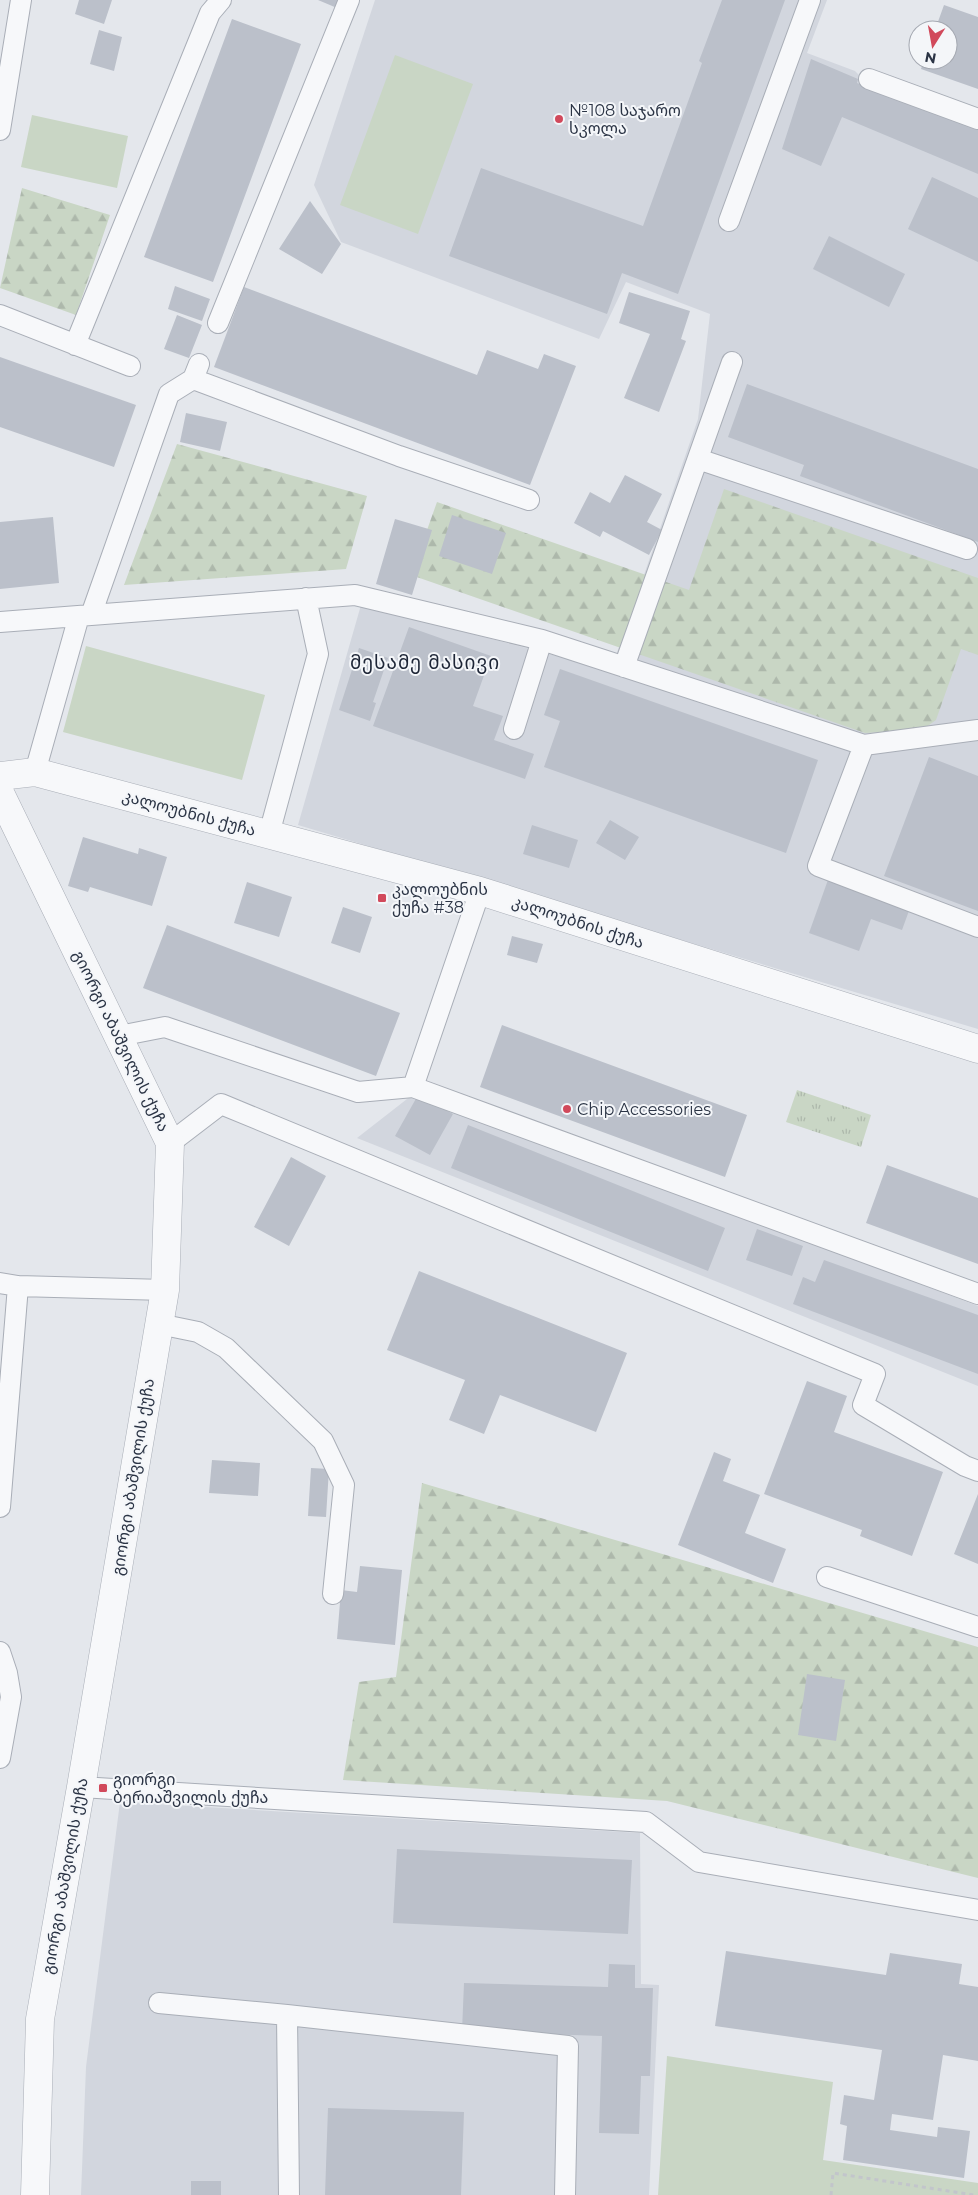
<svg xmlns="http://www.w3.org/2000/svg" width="978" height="2195" font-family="Montserrat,'Noto Sans Georgian',sans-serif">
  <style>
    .built { fill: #d2d6de }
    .grass { fill: #c9d6c5 }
    .forest { fill: url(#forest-firs) }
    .park { fill: url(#park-tufts) }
    .building { fill: #bbc0ca }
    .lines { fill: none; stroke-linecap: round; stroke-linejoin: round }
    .service-casing { stroke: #a9aeb7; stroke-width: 22 }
    .tertiary-casing { stroke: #a9aeb7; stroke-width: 29 }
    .path { stroke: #c2c5cb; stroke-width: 3; stroke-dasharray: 4 4; stroke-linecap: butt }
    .service { stroke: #f7f8fa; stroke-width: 20 }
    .tertiary { stroke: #f7f8fa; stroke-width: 28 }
    .poi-dot { fill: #d1495b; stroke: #f4f6f9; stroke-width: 2 }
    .labels { text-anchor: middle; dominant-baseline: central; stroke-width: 4; stroke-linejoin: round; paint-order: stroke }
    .poi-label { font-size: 16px; fill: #2b3445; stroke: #f4f6f9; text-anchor: start }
    .street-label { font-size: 16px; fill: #2b3445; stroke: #f4f6f9 }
    .quarter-label { font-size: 19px; letter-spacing: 1px; fill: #1d2536; stroke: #f4f6f9 }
  </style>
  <defs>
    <pattern id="forest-firs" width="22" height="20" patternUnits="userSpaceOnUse" patternTransform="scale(1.25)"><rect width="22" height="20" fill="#c9d6c5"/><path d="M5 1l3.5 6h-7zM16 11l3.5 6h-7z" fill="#adb8ab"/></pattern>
    <pattern id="park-tufts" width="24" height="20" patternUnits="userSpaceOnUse" patternTransform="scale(1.25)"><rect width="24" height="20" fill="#c9d6c5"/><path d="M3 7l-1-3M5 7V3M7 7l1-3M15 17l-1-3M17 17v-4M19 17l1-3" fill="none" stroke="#adb8ab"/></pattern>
  </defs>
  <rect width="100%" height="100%" fill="#e4e7ec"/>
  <path class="built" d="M 375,0 L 827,0 L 807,53 L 855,71 L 865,81 L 978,122 L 978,1029 L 298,825 L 361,605 L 611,670 L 698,419 L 710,314 L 626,282 L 599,339 L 341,242 L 314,185 Z
    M 416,1092 L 978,1306 L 978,1386 L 357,1138 Z
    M 120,1802 L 640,1833 L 641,1984 L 659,1985 L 649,2195 L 81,2195 L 86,2067 Z"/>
  <path class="grass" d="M 395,55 L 473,84 L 418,234 L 340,205 Z
    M 32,115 L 128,136 L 117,188 L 21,167 Z
    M 86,646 L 265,695 L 242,780 L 63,732 Z
    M 667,2056 L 833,2082 L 823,2160 L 978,2183 L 978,2195 L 658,2195 Z"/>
  <path class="forest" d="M 22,188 L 110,215 L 76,315 L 0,288 Z
    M 177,444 L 367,496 L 346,569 L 124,585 Z
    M 724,489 L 978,578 L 978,655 L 961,649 L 936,720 L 922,730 L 865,733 L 411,575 L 437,502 L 689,590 Z
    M 422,1483 L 978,1647 L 978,1878 L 667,1801 L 343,1780 L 359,1682 L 396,1677 Z"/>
  <path class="park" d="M 797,1090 L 871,1115 L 861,1147 L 786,1122 Z"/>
  <path class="building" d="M 79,0 L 112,0 L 104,24 L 75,14 Z
    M 318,0 L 340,0 L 337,8 Z
    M 722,0 L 785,0 L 678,294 L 622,273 L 607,314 L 449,256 L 481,168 L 643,226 L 702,63 L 699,61 Z
    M 944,5 L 978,17 L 978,89 L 921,69 L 924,60 L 948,60 L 948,30 L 935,30 Z
    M 232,19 L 301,44 L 213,282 L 144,257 Z
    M 99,30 L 122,37 L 114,71 L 90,64 Z
    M 811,59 L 858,79 L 857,83 L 978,127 L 978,174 L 842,117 L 821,166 L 782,149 Z
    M 932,177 L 978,198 L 978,262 L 908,229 Z
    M 310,201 L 341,244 L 322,274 L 279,249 Z
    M 829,236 L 905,274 L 889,307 L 813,269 Z
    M 175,286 L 210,299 L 202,321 L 168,309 Z
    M 244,287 L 477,375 L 487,350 L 538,369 L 544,354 L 576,366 L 530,485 L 214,367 Z
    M 629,292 L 690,311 L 681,339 L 686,341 L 659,412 L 624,398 L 650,334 L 619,323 Z
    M 177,315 L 202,325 L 189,358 L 164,349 Z
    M 0,357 L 136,405 L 114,467 L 0,427 Z
    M 747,384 L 978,469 L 978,542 L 800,476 L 804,465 L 728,437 Z
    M 186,413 L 227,422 L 220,451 L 180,442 Z
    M 625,475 L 662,494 L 647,522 L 662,530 L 649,555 L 603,531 L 600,537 L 574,523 L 590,492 L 610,503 Z
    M 452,515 L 506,533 L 492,574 L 439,556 Z
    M 53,517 L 59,583 L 0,589 L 0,522 Z
    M 395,519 L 432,530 L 412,595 L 376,584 Z
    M 409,627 L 491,656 L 473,706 L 503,716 L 494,740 L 534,754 L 525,779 L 373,726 Z
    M 359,648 L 388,658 L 373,702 L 376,703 L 370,721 L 339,710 Z
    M 560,669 L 818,760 L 786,853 L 544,767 L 560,721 L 544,715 Z
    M 929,757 L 978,776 L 978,911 L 884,876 Z
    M 610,820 L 639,837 L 625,860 L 596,843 Z
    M 532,825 L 578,840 L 569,868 L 523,854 Z
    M 83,837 L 138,854 L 139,848 L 167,857 L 152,906 L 90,887 L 88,892 L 68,886 Z
    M 829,877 L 910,908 L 902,930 L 871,919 L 859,951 L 809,933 Z
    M 247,882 L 292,897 L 279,937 L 234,923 Z
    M 343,907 L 372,917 L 360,953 L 331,943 Z
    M 167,925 L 400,1013 L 376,1076 L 143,988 Z
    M 512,936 L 543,944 L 537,963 L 507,955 Z
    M 502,1025 L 747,1115 L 725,1177 L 480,1087 Z
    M 418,1095 L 453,1114 L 430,1155 L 395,1136 Z
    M 468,1125 L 725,1228 L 708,1271 L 451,1168 Z
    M 291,1157 L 326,1176 L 289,1246 L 254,1227 Z
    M 887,1165 L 978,1198 L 978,1264 L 866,1223 Z
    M 757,1229 L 803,1246 L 792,1276 L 746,1260 Z
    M 824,1260 L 978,1315 L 978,1374 L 793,1304 L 803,1277 L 815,1282 Z
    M 419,1271 L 627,1353 L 596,1432 L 500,1395 L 484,1434 L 449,1420 L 465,1380 L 387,1350 Z
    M 807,1381 L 847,1396 L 834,1432 L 943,1472 L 912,1556 L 860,1536 L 862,1530 L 764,1494 Z
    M 714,1452 L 731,1459 L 723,1481 L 760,1495 L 745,1533 L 786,1549 L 773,1583 L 678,1545 Z
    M 212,1460 L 260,1463 L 258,1496 L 209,1493 Z
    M 311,1468 L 329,1469 L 326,1517 L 308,1516 Z
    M 978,1494 L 978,1564 L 954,1554 Z
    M 360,1566 L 402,1570 L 395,1645 L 337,1639 L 341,1590 L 357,1592 Z
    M 807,1674 L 845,1680 L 836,1741 L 798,1735 Z
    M 397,1849 L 632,1860 L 628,1934 L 393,1923 Z
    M 726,1951 L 886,1975 L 890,1953 L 962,1964 L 959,1984 L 978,1987 L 978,2061 L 943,2055 L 933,2120 L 892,2114 L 890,2130 L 937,2137 L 938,2127 L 970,2131 L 964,2178 L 843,2160 L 847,2126 L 840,2124 L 844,2095 L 874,2100 L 882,2050 L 715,2026 Z
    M 609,1964 L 635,1965 L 635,1988 L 653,1988 L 650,2076 L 641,2076 L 639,2134 L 599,2133 L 602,2036 L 462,2031 L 464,1983 L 608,1987 Z
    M 328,2108 L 464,2112 L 461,2195 L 325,2195 Z
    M 191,2181 L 221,2181 L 221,2195 L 191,2195 Z"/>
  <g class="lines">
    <defs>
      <path id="service" d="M 869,79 L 978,119
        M 0,130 L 21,0
        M 729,221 L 810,0
        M 0,315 L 130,366
        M 218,323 L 349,0
        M 75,345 L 210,13 L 221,0
        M 193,379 L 399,456 L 529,500
        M 698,459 L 967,549
        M 91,615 L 355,595 L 542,640 L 864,745 L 978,730
        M 0,622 L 91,615 L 169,394 L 193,379 L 199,364
        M 624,667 L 732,362
        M 514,729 L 542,640
        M 864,745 L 818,866 L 978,927
        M 35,772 L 79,616
        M 269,834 L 318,654 L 306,598
        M 119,1036 L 165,1027 L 358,1092 L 413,1087 L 978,1294
        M 413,1087 L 480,891
        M 170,1143 L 221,1104 L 875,1374 L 863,1405 L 965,1466 L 978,1471
        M 0,1283 L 18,1286 L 165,1290
        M 159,1324 L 198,1332 L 226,1348 L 323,1441 L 344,1485 L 333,1594
        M 0,1507 L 18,1286
        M 827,1577 L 978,1627
        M 0,1652 L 7,1673 L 11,1697 L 0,1758
        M 81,1787 L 646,1822 L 699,1862 L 978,1910
        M 159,2003 L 287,2015 L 568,2046 L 565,2195
        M 287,2015 L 289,2195"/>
      <path id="tertiary" d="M 0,776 L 35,772 L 480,891 L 978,1049
        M 0,793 L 170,1143 L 165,1290 L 81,1787 L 40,2019 L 35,2195"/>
    </defs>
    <use href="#service" class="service-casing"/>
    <use href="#tertiary" class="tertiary-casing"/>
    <path class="path" d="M 831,2195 L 833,2173 L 974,2195"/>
    <use href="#service" class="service"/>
    <use href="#tertiary" class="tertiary"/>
  </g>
  <g class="poi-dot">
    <circle cx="559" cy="119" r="5"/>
    <rect x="377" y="893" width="10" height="10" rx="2.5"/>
    <circle cx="567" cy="1109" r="5"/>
    <rect x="98" y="1783" width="10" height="10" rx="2.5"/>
  </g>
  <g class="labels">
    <g class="poi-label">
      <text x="569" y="110">№108 საჯარო<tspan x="569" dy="18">სკოლა</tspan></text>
      <text x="392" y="889">კალოუბნის<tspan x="392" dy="18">ქუჩა #38</tspan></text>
      <text x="577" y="1109">Chip Accessories</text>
      <text x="113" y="1779">გიორგი<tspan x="113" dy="18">ბერიაშვილის ქუჩა</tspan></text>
    </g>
    <g class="street-label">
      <text transform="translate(189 813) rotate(15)">კალოუბნის ქუჩა</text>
      <text transform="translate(578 922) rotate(18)">კალოუბნის ქუჩა</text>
      <text transform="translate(121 1041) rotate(64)">გიორგი აბაშვილის ქუჩა</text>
      <text transform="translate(133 1477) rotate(-81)">გიორგი აბაშვილის ქუჩა</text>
      <text transform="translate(65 1876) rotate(-80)">გიორგი აბაშვილის ქუჩა</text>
    </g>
    <g class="quarter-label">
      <text x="425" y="662">მესამე მასივი</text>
    </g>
  </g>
  <g transform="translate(933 45) rotate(191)"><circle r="24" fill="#f4f6f9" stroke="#a4a8b1"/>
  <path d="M0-4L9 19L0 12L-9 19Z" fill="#d1495b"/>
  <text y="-8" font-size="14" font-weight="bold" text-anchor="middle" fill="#2b3445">N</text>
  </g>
</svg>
